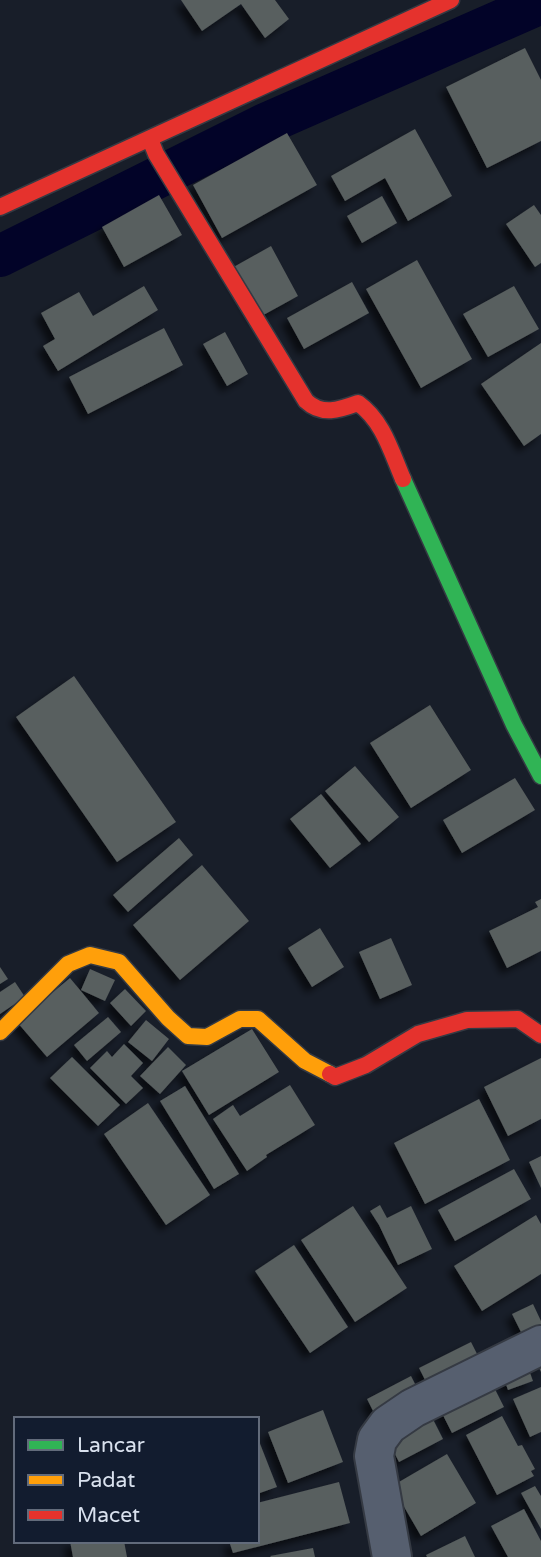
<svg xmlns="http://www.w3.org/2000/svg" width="541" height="1557" font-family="'Varela Round',sans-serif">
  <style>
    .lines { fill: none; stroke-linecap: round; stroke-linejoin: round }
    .canal { stroke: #020328; stroke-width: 42 }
    .building { fill: #585e5e; filter: url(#shadow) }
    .street-casing { stroke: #353a43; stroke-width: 42 }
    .fast-casing { stroke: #353a43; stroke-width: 19 }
    .slow-casing { stroke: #353a43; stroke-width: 19 }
    .jam-casing { stroke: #353a43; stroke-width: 19 }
    .street { stroke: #565f6f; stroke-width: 38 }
    .fast { stroke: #30b455; stroke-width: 16 }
    .slow { stroke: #ff9f0a; stroke-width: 16 }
    .jam { stroke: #e5322d; stroke-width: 16 }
  </style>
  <defs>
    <filter id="shadow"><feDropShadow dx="-6" dy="6" stdDeviation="3.5" flood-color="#0009"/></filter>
  </defs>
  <rect width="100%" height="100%" fill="#181e29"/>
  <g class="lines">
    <path class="canal" d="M 0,256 L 263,125 L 541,3"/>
  </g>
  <path class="building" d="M 181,0 L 275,0 L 289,19 L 265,38 L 241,4 L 202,31 Z
    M 525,48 L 541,80 L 541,141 L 487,168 L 446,87 Z
    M 415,129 L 452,196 L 408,221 L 385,178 L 345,201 L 331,176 Z
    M 287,133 L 317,185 L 222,238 L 193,185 Z
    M 159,195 L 182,235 L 124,267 L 102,227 Z
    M 382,196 L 397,223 L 362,243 L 347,216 Z
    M 534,205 L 541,215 L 541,263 L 535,267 L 506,224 Z
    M 271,246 L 298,296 L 258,318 L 230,269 Z
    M 417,260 L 472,359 L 421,388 L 366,289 Z
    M 352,282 L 369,313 L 304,349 L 287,318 Z
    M 144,286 L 158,310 L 58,371 L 43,346 L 55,339 L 41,313 L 79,292 L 93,316 Z
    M 514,286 L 539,329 L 488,357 L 463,314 Z
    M 164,328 L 183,365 L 88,414 L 69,377 Z
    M 225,332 L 248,374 L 227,386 L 203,344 Z
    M 541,343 L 541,434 L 524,446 L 481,384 Z
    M 74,676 L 176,822 L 117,862 L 16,717 Z
    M 430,705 L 471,770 L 411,808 L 370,743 Z
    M 355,766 L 399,817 L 369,842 L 325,791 Z
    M 515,778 L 535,810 L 462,853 L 443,820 Z
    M 321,794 L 361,844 L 330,868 L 290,819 Z
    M 179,838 L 193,855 L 128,912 L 113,895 Z
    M 202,865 L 249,921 L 180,980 L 133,925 Z
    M 541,899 L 541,951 L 507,968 L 489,931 L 538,907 L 535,902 Z
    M 320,928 L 344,967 L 312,987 L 288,948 Z
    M 391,938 L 412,985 L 380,999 L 359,952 Z
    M 0,967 L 8,979 L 0,984 Z
    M 90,969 L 115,980 L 105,1001 L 81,990 Z
    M 70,978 L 99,1013 L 47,1057 L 17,1022 Z
    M 15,982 L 25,997 L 0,1014 L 0,992 Z
    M 125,989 L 146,1011 L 131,1026 L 110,1003 Z
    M 108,1017 L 121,1032 L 87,1061 L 74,1045 Z
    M 146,1020 L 169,1039 L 152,1061 L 128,1042 Z
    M 252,1029 L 279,1072 L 209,1115 L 182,1071 Z
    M 124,1044 L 143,1063 L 131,1076 L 143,1088 L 126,1104 L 90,1068 L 107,1051 L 112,1057 Z
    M 168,1047 L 186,1065 L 160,1094 L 140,1076 Z
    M 72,1057 L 120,1105 L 98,1126 L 50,1078 Z
    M 541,1058 L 541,1119 L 508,1136 L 484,1087 Z
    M 290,1085 L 315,1125 L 266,1155 L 267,1157 L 247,1171 L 213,1119 L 233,1105 L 240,1116 Z
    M 185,1086 L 239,1174 L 214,1189 L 160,1101 Z
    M 479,1099 L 510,1160 L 425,1204 L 394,1143 Z
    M 148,1103 L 210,1195 L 166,1225 L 104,1134 Z
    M 541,1156 L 541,1188 L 529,1162 Z
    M 514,1169 L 531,1199 L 455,1241 L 438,1210 Z
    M 380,1205 L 387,1218 L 411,1206 L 432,1249 L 398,1265 L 379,1225 L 370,1211 Z
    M 353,1206 L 407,1288 L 355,1322 L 301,1240 Z
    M 536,1215 L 541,1224 L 541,1274 L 482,1311 L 454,1266 Z
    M 294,1245 L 348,1327 L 310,1353 L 255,1271 Z
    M 533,1304 L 541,1321 L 541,1372 L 512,1314 Z
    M 517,1337 L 533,1381 L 508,1390 L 492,1347 Z
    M 471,1342 L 504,1407 L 452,1433 L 419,1368 Z
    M 411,1376 L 443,1439 L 399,1462 L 367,1399 Z
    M 541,1387 L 541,1432 L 530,1437 L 513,1399 Z
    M 323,1410 L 343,1462 L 288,1483 L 268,1432 Z
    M 502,1416 L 518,1446 L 522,1445 L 535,1469 L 531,1471 L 534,1476 L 497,1495 L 466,1435 Z
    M 257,1436 L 277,1487 L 257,1494 Z
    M 447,1454 L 476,1503 L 421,1536 L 392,1486 Z
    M 339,1482 L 350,1523 L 233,1553 L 229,1541 L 257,1541 L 257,1503 Z
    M 535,1486 L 541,1496 L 541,1529 L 521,1493 Z
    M 524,1509 L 541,1541 L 541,1557 L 508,1557 L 491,1526 Z
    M 465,1536 L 475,1557 L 427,1557 L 426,1555 Z
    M 70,1541 L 124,1541 L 127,1557 L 73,1557 Z
    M 313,1548 L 315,1557 L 271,1557 L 270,1556 Z"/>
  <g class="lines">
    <defs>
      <path id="street" d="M 392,1557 L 374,1456 L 377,1440 L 388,1425 L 413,1408 L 541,1345"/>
      <path id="fast" d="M 403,479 L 514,725 L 541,776"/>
      <path id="slow" d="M 0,1032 L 68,964 L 90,955 L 119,962 L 168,1018 L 188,1036 L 207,1037 L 240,1019 L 258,1019 L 305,1061 L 330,1074"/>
      <path id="jam" d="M 150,139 L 156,154 L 306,401 C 322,416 339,410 358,403 C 383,421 391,451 403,479
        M 0,207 L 451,0
        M 330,1074 L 335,1077 L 366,1065 L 418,1034 L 467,1020 L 518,1019 L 541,1035"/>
    </defs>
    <use href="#street" class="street-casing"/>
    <use href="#fast" class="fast-casing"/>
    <use href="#slow" class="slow-casing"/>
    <use href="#jam" class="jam-casing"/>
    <use href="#street" class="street"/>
    <use href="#fast" class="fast"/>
    <use href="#slow" class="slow"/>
    <use href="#jam" class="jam"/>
  </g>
  <rect x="14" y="1417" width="245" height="126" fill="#121c2f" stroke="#626b7b" stroke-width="2"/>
  <rect x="28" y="1440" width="35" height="10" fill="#30b455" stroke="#626b7b" stroke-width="2"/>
  <text x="77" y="1452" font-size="21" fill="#d9e1ee">Lancar</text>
  <rect x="28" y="1475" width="35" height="10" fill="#ff9f0a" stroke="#626b7b" stroke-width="2"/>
  <text x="77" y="1487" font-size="21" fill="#d9e1ee">Padat</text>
  <rect x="28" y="1510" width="35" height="10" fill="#e5322d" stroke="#626b7b" stroke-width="2"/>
  <text x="77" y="1522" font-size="21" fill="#d9e1ee">Macet</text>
</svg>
